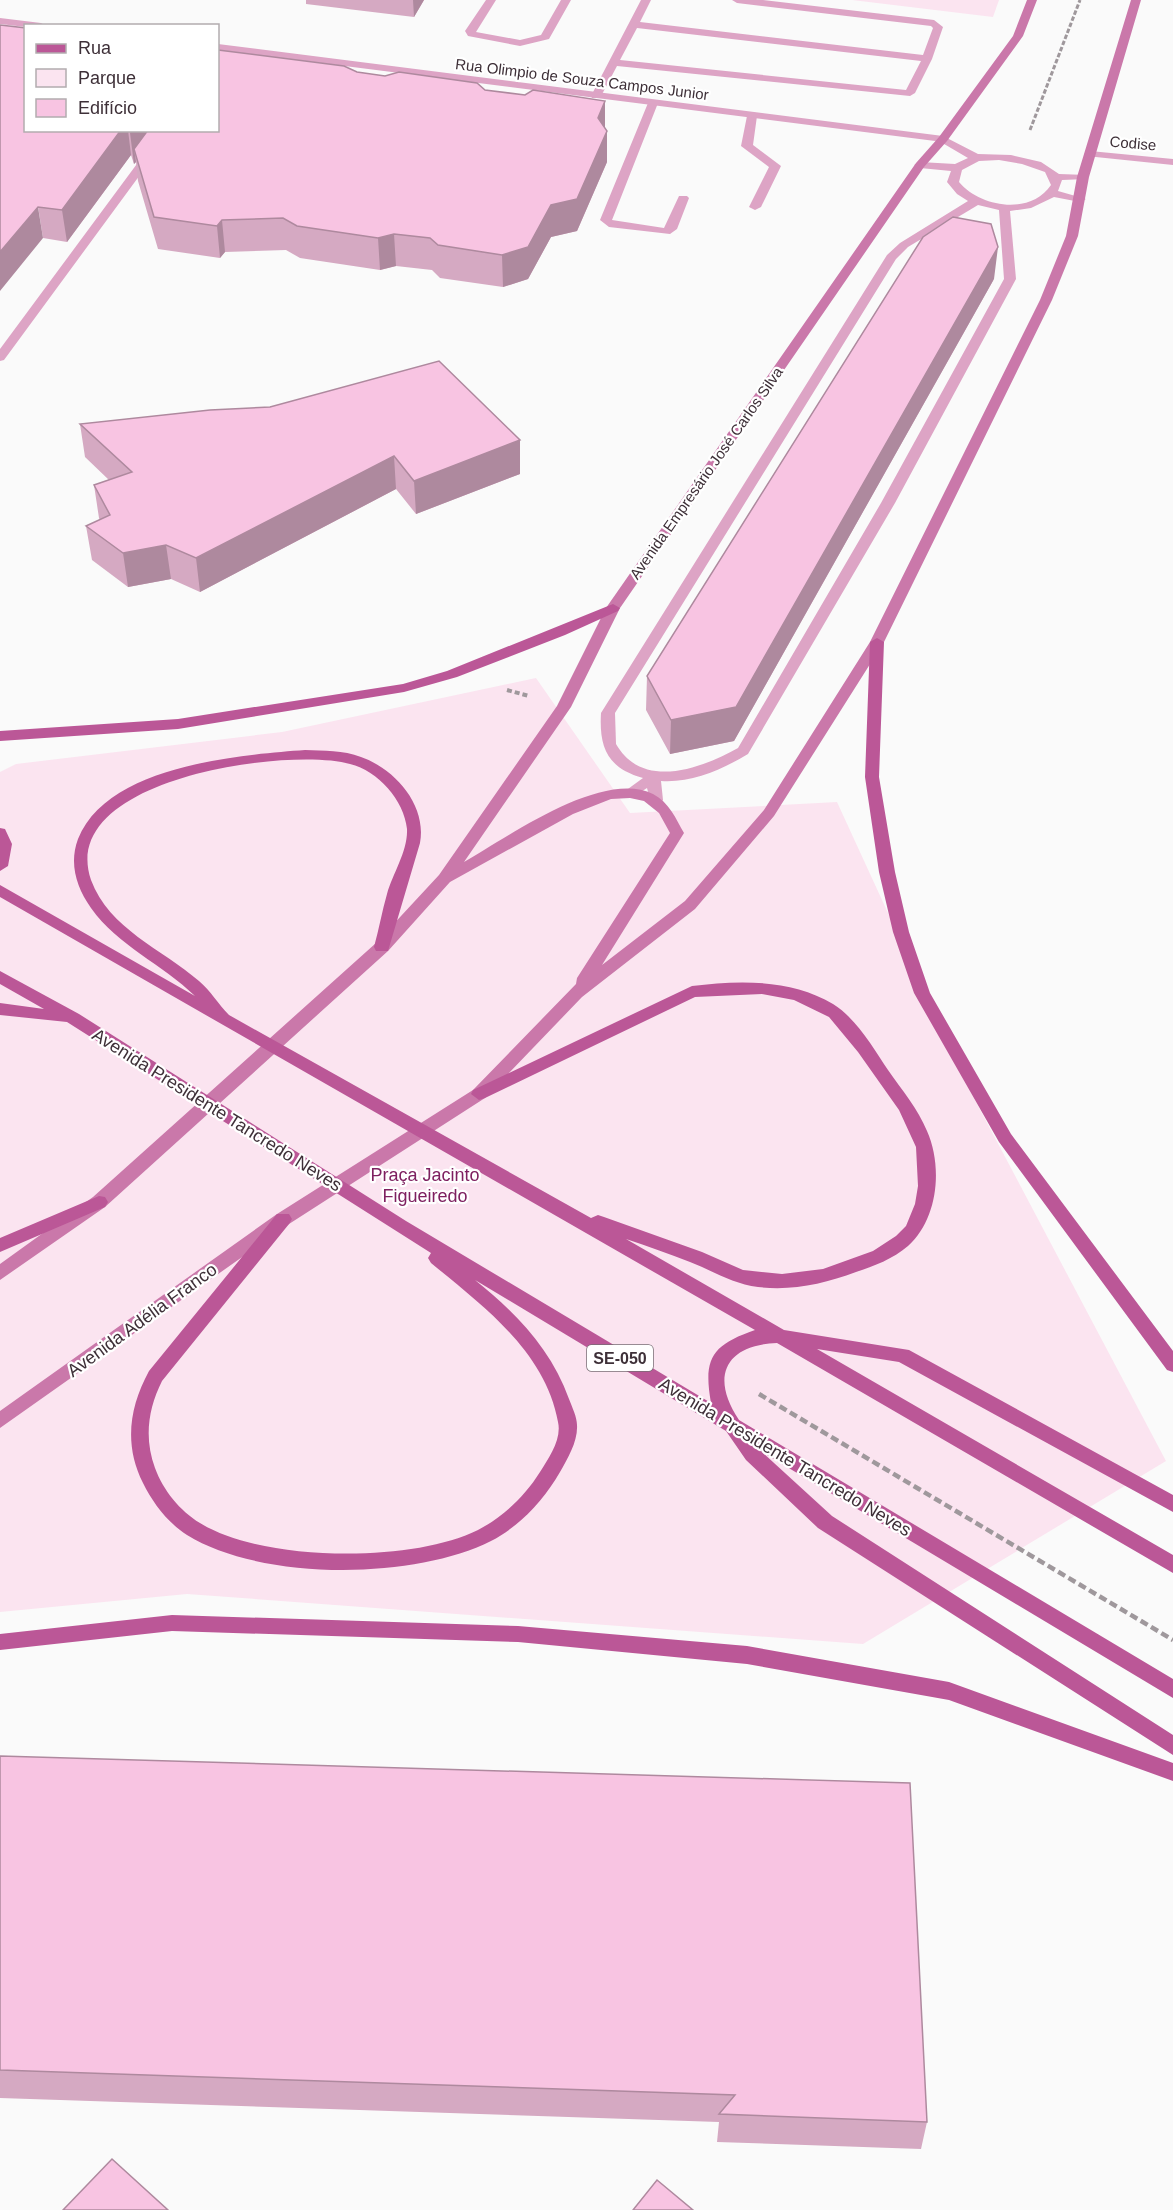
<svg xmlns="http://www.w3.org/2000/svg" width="1173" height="2210" font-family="Arial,sans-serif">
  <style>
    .green { fill: #fbe4f0 }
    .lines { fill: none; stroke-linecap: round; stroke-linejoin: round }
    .path-far2 { stroke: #9f989c; stroke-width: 3; stroke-dasharray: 4.5 2; stroke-linecap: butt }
    .path-far1 { stroke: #9f989c; stroke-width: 4; stroke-dasharray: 5 3; stroke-linecap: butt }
    .path { stroke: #9f989c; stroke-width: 4.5; stroke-dasharray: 8 4; stroke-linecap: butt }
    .service { fill: #dda4c5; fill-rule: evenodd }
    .minor { fill: #dda4c5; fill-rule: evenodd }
    .secondary { fill: #ca78aa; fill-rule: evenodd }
    .primary { fill: #bb5797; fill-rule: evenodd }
    .wall { fill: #d5a9c2 }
    .shaded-wall { fill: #ae899e }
    .building { fill: #f8c4e2; stroke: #ae899e; stroke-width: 1.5 }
    .labels { text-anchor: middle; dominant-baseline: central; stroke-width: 4.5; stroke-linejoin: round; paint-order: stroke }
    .far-street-label { font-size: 15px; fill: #3e3038; stroke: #fff }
    .shield { fill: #fff; stroke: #786e74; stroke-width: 1.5 }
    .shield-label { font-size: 16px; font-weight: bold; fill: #3e3038 }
    .street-label { font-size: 18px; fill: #3e3038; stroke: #fff }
    .park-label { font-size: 18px; fill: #7e2060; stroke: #fff }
  </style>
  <rect width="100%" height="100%" fill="#fafafa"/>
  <path class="green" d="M 852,0 L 999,0 L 993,17 Z
    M 536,678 L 630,813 L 837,802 L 967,1085 L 1166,1461 L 863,1644 L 187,1594 L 0,1612 L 0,772 L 16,764 L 282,732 Z"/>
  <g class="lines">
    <path class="path-far2" d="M 1030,130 L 1080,0"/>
    <path class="path-far1" d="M 507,690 L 529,696"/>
    <path class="path" d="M 759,1394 L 1173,1640"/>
    <path class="service" d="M 486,0 L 496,0 L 476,32 L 520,40 L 541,35 L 561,0 L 571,0 L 549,39 L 520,46 L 468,36 L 465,31 Z
      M 641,0 L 651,0 L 640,22 L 923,55 L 933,28 L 931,26 L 737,3 L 732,0 L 763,0 L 934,20 L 943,27 L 932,59 L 915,93 L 910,96 L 617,66 L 600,98 L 592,98 L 591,96 ZM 637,28 L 921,61 L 906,90 L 620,60 Z
      M 653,100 L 658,103 L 612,220 L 664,228 L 679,196 L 687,196 L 689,198 L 677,229 L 670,234 L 609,227 L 600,220 L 648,103 Z
      M 752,113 L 757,116 L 753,145 L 781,166 L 761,207 L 755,210 L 749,207 L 769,167 L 741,146 L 747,116 Z
      M 943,136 L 978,154 L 1011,155 L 1041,162 L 1059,174 L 1087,175 L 1087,179 L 1062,180 L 1058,191 L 1086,199 L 1080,202 L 1054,197 L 1031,208 L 1010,211 L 1016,279 L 895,503 L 748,754 C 721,770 692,783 661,781 L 663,800 L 661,803 L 651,803 L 647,788 L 633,797 L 623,797 L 621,794 L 643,778 C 607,768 599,747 601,713 L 887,255 L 900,243 L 968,201 L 957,194 L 947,182 L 951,171 L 920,168 L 914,165 L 920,162 L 955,164 L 968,158 L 939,141 L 937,139 ZM 999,160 L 1022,164 L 1045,172 L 1051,185 C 1030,216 980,207 959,182 L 962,170 L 979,161 ZM 978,205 L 999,210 L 1004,279 L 881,503 L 738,748 C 702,768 643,791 616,744 L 615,713 L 896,259 L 908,247 Z
      M 1090,151 L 1173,159 L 1173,165 L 1086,156 L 1084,154 Z"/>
    <path class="minor" d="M 0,18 L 41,23 L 46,26 L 26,27 L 0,24 Z
      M 218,44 L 943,136 L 949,139 L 943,142 L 218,50 Z
      M 162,130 L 173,130 L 4,360 L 0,361 L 0,349 Z"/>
    <path class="secondary" d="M 1027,0 L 1037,0 L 1023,36 L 947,141 L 924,167 L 620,608 L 571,707 L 464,862 C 508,837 602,769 653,794 C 669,802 676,819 684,833 L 602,965 L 685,901 L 764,810 L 870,642 L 1040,300 L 1066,236 L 1077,177 L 1131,0 L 1141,0 L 1089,177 L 1078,236 L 1052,300 L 884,642 L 774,816 L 695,909 L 582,997 L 485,1098 L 289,1224 L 0,1428 L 0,1411 L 277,1214 L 473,1090 L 576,984 L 577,978 L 670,833 L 659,813 L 644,801 L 630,798 L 611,799 L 573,814 L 450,882 L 388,951 L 105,1207 L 0,1280 L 0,1264 L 93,1197 L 376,943 L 439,875 L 557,706 L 606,608 L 916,163 L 939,137 L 1013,36 Z"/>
    <path class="primary" d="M 613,604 L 620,608 L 618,611 L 565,635 L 457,677 L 404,692 L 178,729 L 0,741 L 0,731 L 178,719 L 403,684 L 447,671 Z
      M 877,638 L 884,642 L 879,777 L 895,872 L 909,932 L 930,993 L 1011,1134 L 1173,1351 L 1173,1372 L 1167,1370 L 999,1142 L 914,993 L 893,932 L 879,872 L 865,777 L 870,642 Z
      M 305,750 C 324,751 343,750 361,757 C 395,769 427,805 420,843 L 388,951 L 376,951 L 374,947 C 379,929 382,911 387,894 C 393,873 408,851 407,829 C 404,800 378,771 350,764 C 289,747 56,778 91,880 C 109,929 162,949 199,981 C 211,991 218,1004 229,1015 L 591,1218 L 598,1215 L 604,1217 L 702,1252 L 743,1270 L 782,1274 L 823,1269 L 873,1251 L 896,1236 L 906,1226 L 915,1204 L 918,1186 L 916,1147 L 899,1110 L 858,1052 L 829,1017 L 794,1000 L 762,994 L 695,997 L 485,1098 L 479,1100 L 471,1094 L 473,1090 L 692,986 C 739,980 792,979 833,1004 C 856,1018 874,1049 888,1070 C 902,1090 918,1109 927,1131 C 943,1167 938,1219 908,1246 C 893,1259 874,1266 856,1272 C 824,1284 792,1291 758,1287 C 733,1284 713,1271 690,1262 C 669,1254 648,1246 626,1239 L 784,1330 L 909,1350 L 1173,1495 L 1173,1512 L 899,1362 L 817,1349 L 1173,1555 L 1173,1573 L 777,1343 C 725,1345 710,1377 739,1420 L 1173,1679 L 1173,1698 L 762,1452 L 832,1516 L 1173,1735 L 1173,1755 L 818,1528 L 746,1460 L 726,1431 L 475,1280 C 516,1313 551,1349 569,1399 C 572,1407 577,1417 577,1425 C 578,1441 568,1458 560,1472 C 544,1500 520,1526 491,1541 C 414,1580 261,1581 187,1535 C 167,1522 153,1503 143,1483 C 124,1445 129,1408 149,1371 L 277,1214 L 289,1214 L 292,1219 L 289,1224 L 162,1381 C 148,1409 144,1438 155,1468 C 163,1490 180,1511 200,1523 C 263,1562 412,1563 478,1530 C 503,1517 525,1496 540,1472 C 549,1458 562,1439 558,1422 C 545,1351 483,1306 431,1263 L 428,1258 L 431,1253 L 67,1022 L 0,1015 L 0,1003 L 44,1009 L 0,984 L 0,971 L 79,1014 L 406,1221 L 711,1403 C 703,1358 712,1345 755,1330 L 0,897 L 0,885 L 195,996 C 162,964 118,946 91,908 C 76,887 69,863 78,839 C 107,766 237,755 305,750 Z
      M 0,828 L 5,829 L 12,844 L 8,866 L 0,871 Z
      M 99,1196 L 105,1197 L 108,1202 L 105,1207 L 0,1252 L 0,1238 Z
      M 172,1615 L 518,1626 L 747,1646 L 949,1682 L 1173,1763 L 1173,1781 L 949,1700 L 747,1664 L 518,1642 L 172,1631 L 0,1650 L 0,1634 Z"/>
  </g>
  <path class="wall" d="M 306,0 L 424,0 L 414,17 L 306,4 Z
    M 357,72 L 485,90 L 605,128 L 607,162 L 577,231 L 551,237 L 528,279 L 503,287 L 440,278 L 432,270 L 396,266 L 380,270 L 300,258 L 286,250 L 225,252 L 220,258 L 158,249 L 138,181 L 136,162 L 134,164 L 131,155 L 67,242 L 43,238 L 26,130 L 218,130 Z
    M 994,279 L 734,741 L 670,754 L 646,710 L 647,676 Z
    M 80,424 L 520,440 L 520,474 L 416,514 L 396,489 L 200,592 L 171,579 L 128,587 L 92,560 L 86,526 L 100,520 L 99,518 L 94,485 L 109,480 L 85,457 Z
    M 0,1756 L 927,2122 L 921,2149 L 717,2142 L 719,2122 L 0,2098 Z"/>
  <path class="shaded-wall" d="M 413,0 L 424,0 L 414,17 Z
    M 605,101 L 605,132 L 598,118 Z
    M 121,130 L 128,130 L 131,155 L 67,242 L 62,210 Z
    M 131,130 L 159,130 L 134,149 L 136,162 L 134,164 L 130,133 Z
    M 607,131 L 607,162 L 577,231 L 551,237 L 528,279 L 503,287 L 502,255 L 551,205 Z
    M 38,207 L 43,238 L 0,291 L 0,252 Z
    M 222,220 L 225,252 L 220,258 L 217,226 Z
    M 394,234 L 396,266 L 380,270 L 378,238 Z
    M 998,247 L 994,279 L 734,741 L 670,754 L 671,720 Z
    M 520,440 L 520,474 L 416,514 L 414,481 Z
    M 394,456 L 396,489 L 200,592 L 196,558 Z
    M 166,545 L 171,579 L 128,587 L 123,553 Z"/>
  <path class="building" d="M 0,25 L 26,28 L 26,130 L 121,130 L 62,210 L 38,207 L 0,252 Z
    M 218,50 L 344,66 L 357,72 L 385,76 L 399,72 L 477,83 L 485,90 L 525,95 L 533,90 L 605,101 L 598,118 L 607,131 L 577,199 L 551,205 L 528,247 L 502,255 L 438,245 L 430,238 L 394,234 L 378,238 L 297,226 L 283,218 L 222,220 L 217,226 L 154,217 L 134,149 L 148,130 L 218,130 Z
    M 953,217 L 991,224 L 998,247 L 736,707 L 671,720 L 647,676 L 923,237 Z
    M 439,361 L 520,440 L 414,481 L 394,456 L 196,558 L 166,545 L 123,553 L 86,526 L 110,515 L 94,485 L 132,472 L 80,424 L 210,410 L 270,407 Z
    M 0,1756 L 910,1783 L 927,2122 L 719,2114 L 735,2095 L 0,2070 Z
    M 112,2159 L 168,2210 L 63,2210 Z
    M 657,2180 L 693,2210 L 633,2210 Z"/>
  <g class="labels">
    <g class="far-street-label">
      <text transform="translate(582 79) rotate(7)">Rua Olimpio de Souza Campos Junior</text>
      <text transform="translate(1133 143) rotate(5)">Codise</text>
      <text transform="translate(706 473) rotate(-55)">Avenida Empresário José Carlos Silva</text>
    </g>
    <rect class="shield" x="587" y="1345" width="66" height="26" rx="4.5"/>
    <g class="shield-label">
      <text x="620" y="1358">SE-050</text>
    </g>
    <g class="street-label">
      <text transform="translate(217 1110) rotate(32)">Avenida Presidente Tancredo Neves</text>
      <text transform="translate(142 1320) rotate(-36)">Avenida Adélia Franco</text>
      <text transform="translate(785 1457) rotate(31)">Avenida Presidente Tancredo Neves</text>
    </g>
    <g class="park-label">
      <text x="425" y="1175">Praça Jacinto<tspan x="425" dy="21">Figueiredo</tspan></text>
    </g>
  </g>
  <rect x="24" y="24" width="195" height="108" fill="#ffffff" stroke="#b2acaf" stroke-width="1.5"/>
  <rect x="36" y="44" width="30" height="9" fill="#bb5797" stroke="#b2acaf" stroke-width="1.5"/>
  <text x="78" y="54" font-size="18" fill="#3e3038">Rua</text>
  <rect x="36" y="69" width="30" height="18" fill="#fbe4f0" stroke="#b2acaf" stroke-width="1.5"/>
  <text x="78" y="84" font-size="18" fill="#3e3038">Parque</text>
  <rect x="36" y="99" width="30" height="18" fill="#f8c4e2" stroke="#b2acaf" stroke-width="1.5"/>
  <text x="78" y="114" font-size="18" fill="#3e3038">Edifício</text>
</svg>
